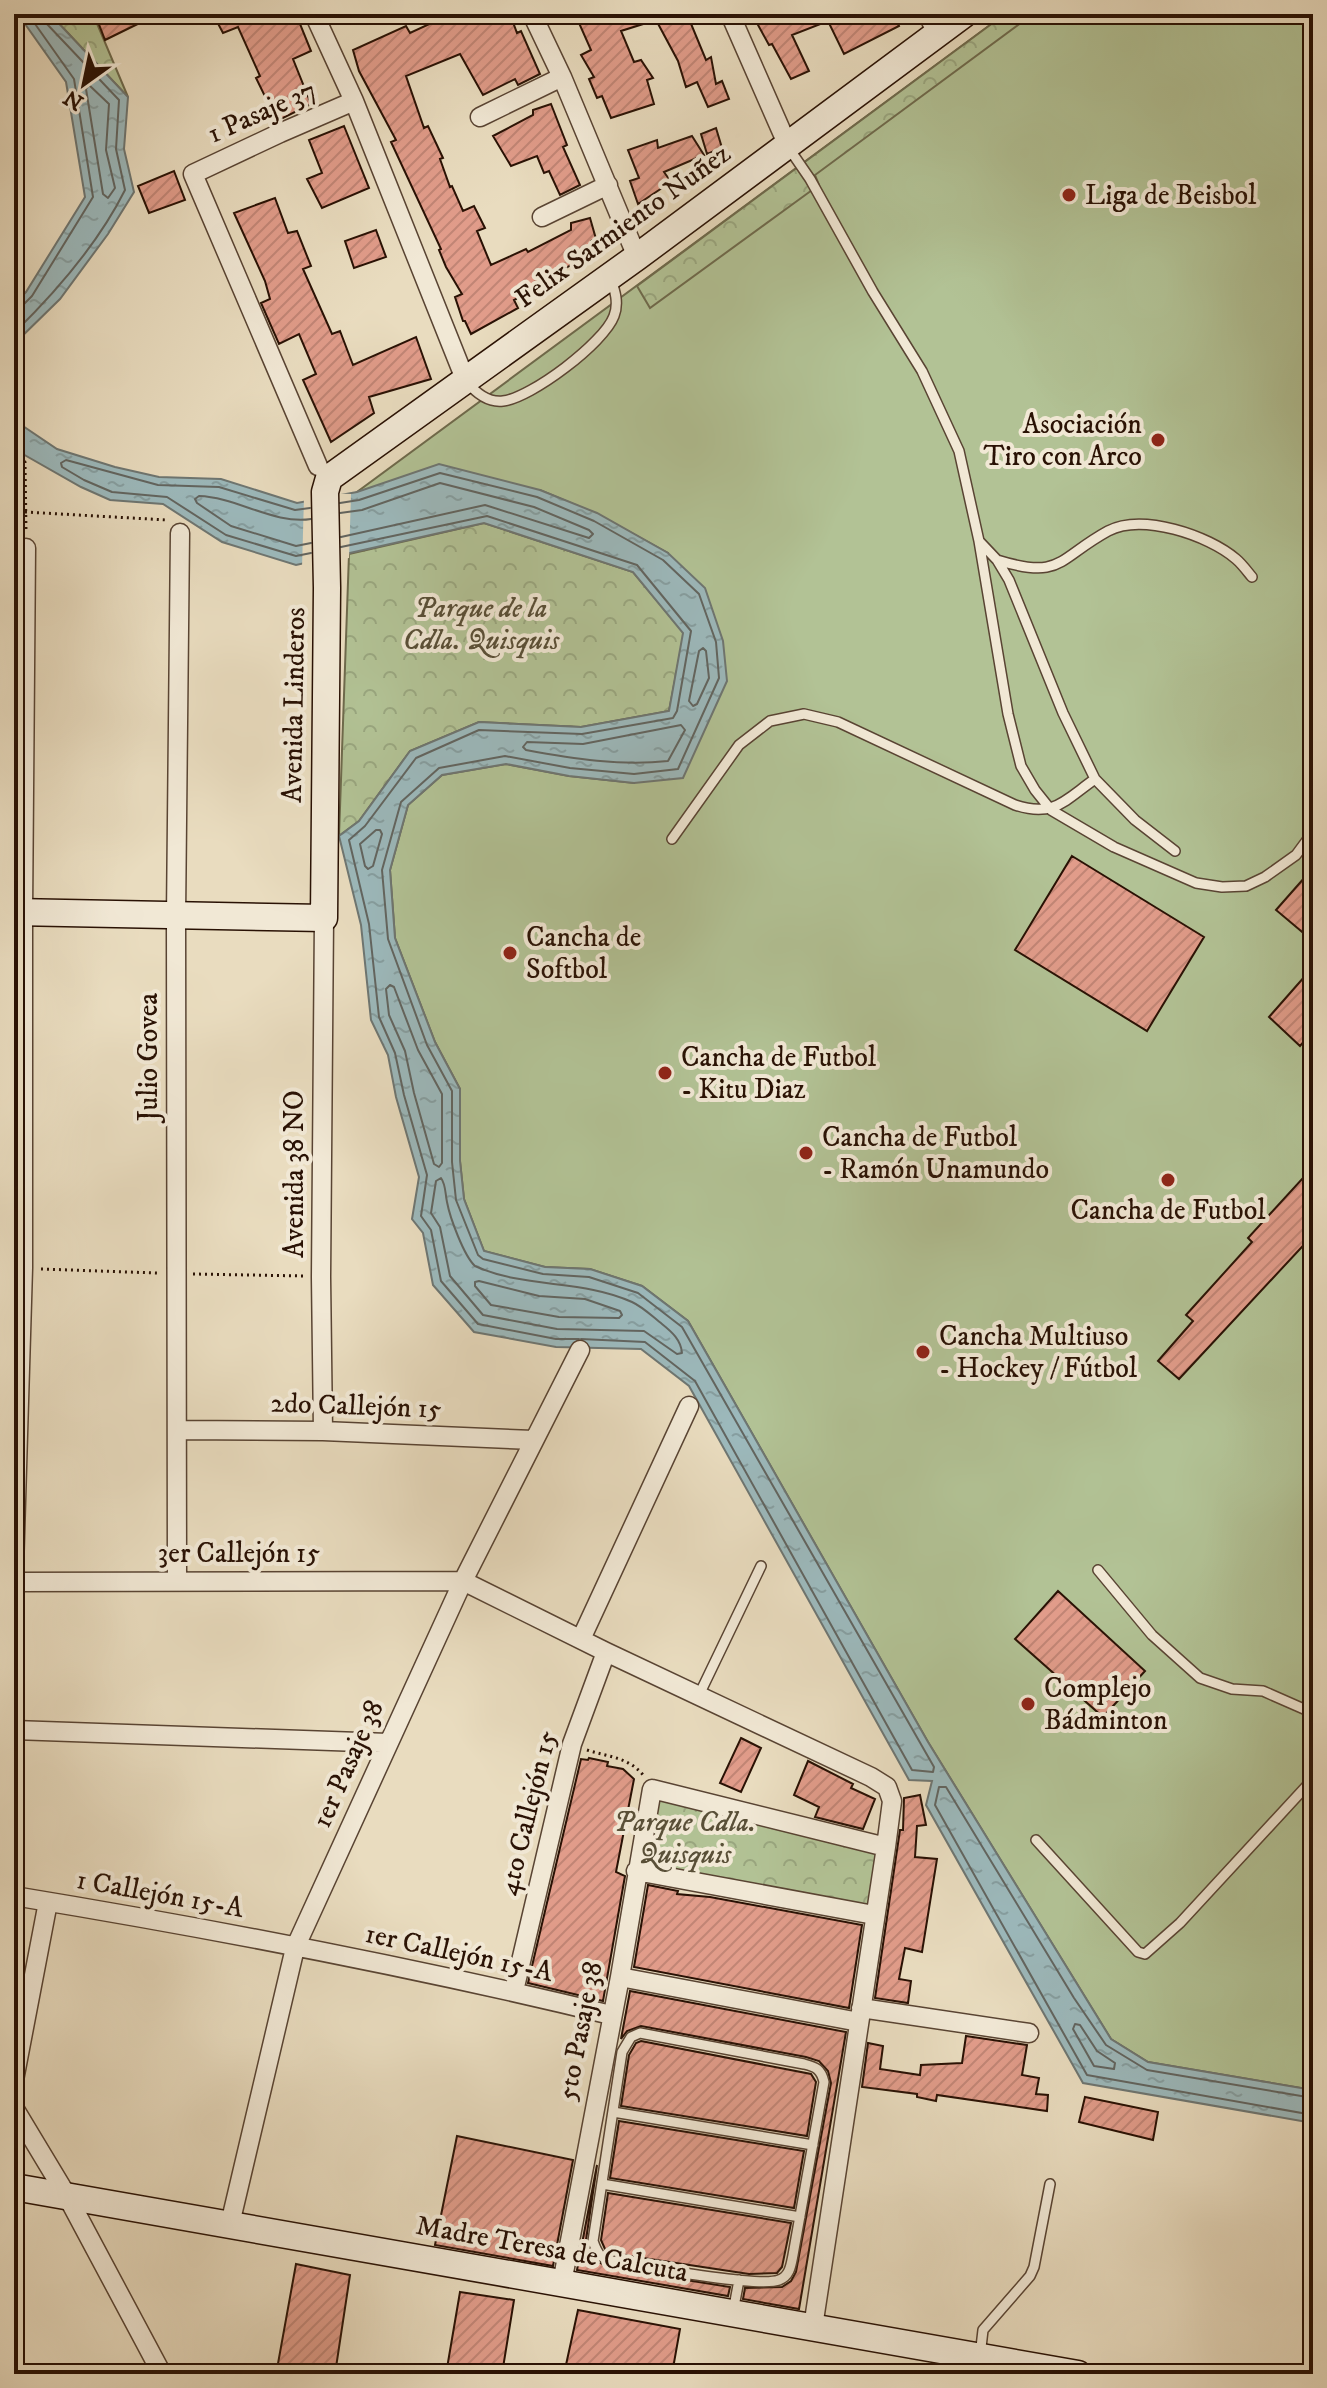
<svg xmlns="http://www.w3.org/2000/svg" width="1327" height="2388" font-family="'IM FELL DW Pica',serif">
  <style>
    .grass { fill: #b2c295; stroke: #6e6a4c; stroke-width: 2 }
    .park { fill: url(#park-crowns); stroke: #6e6a4c; stroke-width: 2 }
    .water { fill: url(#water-ripples); stroke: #6e7672; stroke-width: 2 }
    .pier { fill: #e9dcbf }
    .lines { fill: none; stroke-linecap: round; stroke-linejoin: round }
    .shore { stroke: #626560; stroke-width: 2 }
    .building { fill: url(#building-hatch); stroke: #291104; stroke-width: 2 }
    .lane-casing { stroke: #594433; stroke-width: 12 }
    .street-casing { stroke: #594433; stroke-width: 21 }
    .secondary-casing { stroke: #291104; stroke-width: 29 }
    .path { stroke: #291104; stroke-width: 3; stroke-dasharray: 2 4; stroke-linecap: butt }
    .lane { stroke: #f1e8d5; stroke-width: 9 }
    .street { stroke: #f1e8d5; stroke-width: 18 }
    .secondary { stroke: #f1e8d5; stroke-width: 26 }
    .poi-dot { fill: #8f2418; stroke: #f1e8d5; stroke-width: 3 }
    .labels { text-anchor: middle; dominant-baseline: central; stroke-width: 8; stroke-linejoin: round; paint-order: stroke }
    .street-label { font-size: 28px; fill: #291104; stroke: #f1e8d5 }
    .poi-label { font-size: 28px; fill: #291104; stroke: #f1e8d5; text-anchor: start }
    .park-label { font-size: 28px; font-style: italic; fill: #594f37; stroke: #f1e8d5 }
  </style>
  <defs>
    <pattern id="park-crowns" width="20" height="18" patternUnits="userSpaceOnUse" patternTransform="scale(2)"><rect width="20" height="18" fill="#b2c295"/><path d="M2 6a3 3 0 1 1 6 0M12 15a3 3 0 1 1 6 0" fill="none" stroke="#99a67f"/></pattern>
    <pattern id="water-ripples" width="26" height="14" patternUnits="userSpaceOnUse" patternTransform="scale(2)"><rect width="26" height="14" fill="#9cb9bc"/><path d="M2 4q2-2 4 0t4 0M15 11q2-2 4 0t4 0" fill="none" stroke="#869ea0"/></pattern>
    <pattern id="building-hatch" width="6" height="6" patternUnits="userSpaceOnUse" patternTransform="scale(2)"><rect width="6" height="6" fill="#e19c8a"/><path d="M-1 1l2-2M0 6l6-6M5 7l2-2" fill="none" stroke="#c18575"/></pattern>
  </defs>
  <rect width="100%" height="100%" fill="#e9dcbf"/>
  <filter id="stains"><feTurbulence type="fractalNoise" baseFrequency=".0025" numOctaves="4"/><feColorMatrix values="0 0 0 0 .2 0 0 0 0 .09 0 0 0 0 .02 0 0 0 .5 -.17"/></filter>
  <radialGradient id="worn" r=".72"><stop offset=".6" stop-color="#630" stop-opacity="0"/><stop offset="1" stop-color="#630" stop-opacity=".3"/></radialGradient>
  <path class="grass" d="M 1005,14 L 1313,14 L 1313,2090 L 1148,2062 L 1111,2039 L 928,1742 L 688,1321 L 642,1286 L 590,1269 L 545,1267 L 484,1251 L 464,1199 L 460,1161 L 460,1089 L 435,1042 L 395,938 L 390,870 L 408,805 L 442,775 L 506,764 L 569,776 L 634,783 L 668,553 L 597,514 L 540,490 L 357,492 Z"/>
  <path class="park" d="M 54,14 L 93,14 L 128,97 L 51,15 Z
    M 1005,14 L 1033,14 L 815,175 L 819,185 L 650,308 L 637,286 Z
    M 484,523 L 633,572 L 684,633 L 669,711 L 581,727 L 479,722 L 410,751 L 359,821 L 339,836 L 349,554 Z
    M 652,1789 L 886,1847 L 874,1915 L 636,1871 Z"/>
  <path class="water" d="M 18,14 L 50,14 L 128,97 L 124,149 L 134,192 L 108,234 L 60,299 L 14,344 L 14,304 L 26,292 L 85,197 L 66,82 Z
    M 14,420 L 57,449 L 115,467 L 159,477 L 221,479 L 297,503 L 357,492 L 439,464 L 540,490 L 597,513 L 668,553 L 705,588 L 723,641 L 727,681 L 683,778 L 634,783 L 569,776 L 506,764 L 442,775 L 408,805 L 390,870 L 395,938 L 435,1042 L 460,1089 L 460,1161 L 464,1199 L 484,1251 L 545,1267 L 590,1269 L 642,1286 L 688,1321 L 928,1742 L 1111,2039 L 1148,2062 L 1313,2090 L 1313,2123 L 1083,2083 L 926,1805 L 932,1781 L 909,1780 L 689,1386 L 641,1349 L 556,1347 L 474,1332 L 433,1285 L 423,1233 L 412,1219 L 419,1177 L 396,1097 L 388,1055 L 371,1020 L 361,925 L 339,836 L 359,821 L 410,751 L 479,722 L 581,727 L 669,711 L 683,633 L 633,572 L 484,523 L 296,565 L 222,542 L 163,504 L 110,500 L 81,487 L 14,449 Z"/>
  <path class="pier" d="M 327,493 L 351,494 L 349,558 L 302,568 L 304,497 Z"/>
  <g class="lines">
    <path class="shore" d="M 89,85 L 109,104 L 106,150 L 115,188 L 108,198 L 103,194 L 86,89 Z
      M 14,308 L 21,307 L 32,296 L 93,197 L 74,79 L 28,14
      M 14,333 C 57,291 98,244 125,190 L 116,149 L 119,100 L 46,23 L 44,14
      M 340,503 L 359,500 L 440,473 L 537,497 L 594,521 L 663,560 L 699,594 L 716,642 L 719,678 L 678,769 L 634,774 L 570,768 L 505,756 L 439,768 L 401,802 L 382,870 L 388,939 L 427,1045 L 452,1091 L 452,1162 L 456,1200 L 478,1255 L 483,1259 L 543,1274 L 589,1277 L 638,1293 L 682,1327 L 934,1767 L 933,1772 L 912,1770 L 695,1381 L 645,1342 L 581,1339
      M 310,508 L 295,510 L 219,487 L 158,485 L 66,460 L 61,463 L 62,467 L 84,480 L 112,492 L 167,497 L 226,535 L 296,556 L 311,553
      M 340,513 L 362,510 L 440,483 L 534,507 L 589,530 L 593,534 L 589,538 L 485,505 L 341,537
      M 311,519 C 275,525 236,497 199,496 L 195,499 L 197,503 L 231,526 L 296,546 L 311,543
      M 341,547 L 487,516 L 637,565 L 691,631 L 677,711 L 673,718 L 582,734 L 479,730 L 416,758 L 365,826 L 349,840 L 369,924 L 379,1017 L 395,1053 L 404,1095 L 427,1175 L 421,1216 L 431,1230 L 441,1281 L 478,1324 L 556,1339 L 579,1339
      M 703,648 L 706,651 L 709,678 L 697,704 L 693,706 L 689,701 L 699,651 Z
      M 681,725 L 685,730 L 668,761 C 620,766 574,759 526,750 L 523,747 L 527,742 L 583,744 Z
      M 376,830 L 380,830 L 382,834 L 373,866 L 368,869 L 365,866 L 360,844 Z
      M 390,985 L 394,987 L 418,1050 L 442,1094 L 442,1163 L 439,1167 L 434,1164 L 414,1093 L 405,1051 L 389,1015 L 386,989 Z
      M 441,1178 C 446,1185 445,1193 447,1202 C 450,1218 464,1256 475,1266 C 525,1289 582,1279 632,1302 C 643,1307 653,1317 662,1324 C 672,1332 681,1340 682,1353 L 677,1354 L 644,1331 L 557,1329 L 483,1315 L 450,1276 L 440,1227 L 431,1213 L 436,1181 Z
      M 479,1281 L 539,1296 L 585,1299 L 620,1311 L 622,1315 L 619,1318 L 559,1317 L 491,1305 L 475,1286 L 475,1282 Z
      M 1075,2024 L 1080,2025 L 1097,2051 L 1115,2063 L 1114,2069 L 1094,2066 L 1073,2029 Z
      M 1313,2098 L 1147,2070 L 1106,2045 L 1074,1998 L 946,1787 L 939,1787 L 935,1805 L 1087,2075 L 1313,2115"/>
  </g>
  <path class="building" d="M 95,14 L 158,14 L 105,40 Z
    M 213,14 L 296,14 L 311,51 L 293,59 L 311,104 L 277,121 L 256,78 L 260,76 L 238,27 L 223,33 Z
    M 451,14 L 510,14 L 517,33 L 521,31 L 540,74 L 518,85 L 515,79 L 483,95 L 460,54 L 406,76 L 424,128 L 428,126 L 443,158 L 440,159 L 450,187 L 452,186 L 463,211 L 474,206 L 485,228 L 477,231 L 491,265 L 526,249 L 528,252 L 571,230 L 571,223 L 590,218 L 596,239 L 591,241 L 593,252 L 580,254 L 583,261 L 573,264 L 543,281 L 545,285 L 514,300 L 518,308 L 471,334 L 465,321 L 463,321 L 455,297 L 462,294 L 446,267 L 439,250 L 441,249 L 391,142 L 396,140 L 359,71 L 353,50 L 406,26 L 410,33 Z
    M 575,14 L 687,14 L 706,60 L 711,57 L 716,84 L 722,81 L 729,99 L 708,107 L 697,82 L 686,87 L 678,61 L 656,20 L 621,31 L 634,62 L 641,60 L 653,78 L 647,80 L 654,104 L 611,118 L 602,96 L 597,98 L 589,79 L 594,77 L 581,55 L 591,50 Z
    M 752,14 L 894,14 L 899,26 L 844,54 L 828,21 L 792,35 L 809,71 L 791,79 L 772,44 L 769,45 Z
    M 551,104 L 567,145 L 563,147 L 580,185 L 560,195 L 549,171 L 544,173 L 537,156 L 511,166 L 493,136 L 533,115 L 533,110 Z
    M 344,126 L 369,188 L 322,208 L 307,179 L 322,173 L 309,140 Z
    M 716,128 L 722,148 L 707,154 L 701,134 Z
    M 692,136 L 704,155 L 664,172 L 671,182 L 638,204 L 630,181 L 639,178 L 628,150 L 657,140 L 658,148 Z
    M 174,171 L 185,200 L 149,213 L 138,186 Z
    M 275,198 L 288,233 L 297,231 L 311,266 L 303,269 L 332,334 L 340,331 L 353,365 L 416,337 L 431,379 L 369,397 L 374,413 L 331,442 L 303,380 L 316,374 L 299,334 L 279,344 L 261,303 L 270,299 L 265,281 L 234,213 Z
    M 376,230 L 386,257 L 354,268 L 345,241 Z
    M 1072,856 L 1204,937 L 1147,1031 L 1015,950 Z
    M 1313,868 L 1313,941 L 1276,910 Z
    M 1313,967 L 1313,1031 L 1300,1046 L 1269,1017 Z
    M 1313,1167 L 1313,1235 L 1179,1379 L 1158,1361 L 1193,1321 L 1186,1315 L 1252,1242 L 1248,1238 Z
    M 1058,1591 L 1145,1671 L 1103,1717 L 1015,1639 Z
    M 741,1738 L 761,1748 L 741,1792 L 720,1783 Z
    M 589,1758 L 608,1762 L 607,1766 L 623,1769 L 634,1779 L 616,1872 L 625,1876 L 603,2001 L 528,1983 L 581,1759 L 588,1760 Z
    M 808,1761 L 853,1784 L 851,1788 L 875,1799 L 863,1829 L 815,1817 L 819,1807 L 794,1795 Z
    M 920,1795 L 926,1825 L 917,1826 L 915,1857 L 937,1859 L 922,1952 L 905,1948 L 899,1979 L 911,1981 L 908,2003 L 875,1998 L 900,1830 L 903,1830 L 904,1798 Z
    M 648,1885 L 678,1891 L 677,1894 L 710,1897 L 862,1925 L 849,2008 L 634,1967 Z
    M 630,1991 L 846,2032 L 799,2309 L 743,2299 L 745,2288 L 782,2287 L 791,2281 L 796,2272 L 831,2083 L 828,2071 L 819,2061 L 806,2057 L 641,2026 L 627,2031 L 621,2039 Z
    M 966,2036 L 1027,2045 L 1022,2075 L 1039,2078 L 1036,2094 L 1048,2095 L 1047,2111 L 937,2095 L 936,2101 L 917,2097 L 917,2094 L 862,2087 L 868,2043 L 883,2046 L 880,2069 L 920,2075 L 921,2065 L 962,2063 Z
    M 641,2041 L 811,2074 L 816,2082 L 807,2136 L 621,2106 L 629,2055 L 636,2043 Z
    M 1085,2097 L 1158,2112 L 1153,2140 L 1079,2122 Z
    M 619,2121 L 804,2151 L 794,2208 L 610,2178 Z
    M 457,2136 L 573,2160 L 553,2266 L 435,2245 Z
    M 597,2165 L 586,2240 L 594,2260 L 611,2268 L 730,2287 L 728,2296 L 577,2270 Z
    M 608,2193 L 791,2223 L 782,2267 L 777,2273 L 749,2274 L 610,2253 L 605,2249 L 601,2240 Z
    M 296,2264 L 350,2275 L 335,2374 L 299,2374 L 277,2369 Z
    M 460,2292 L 514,2300 L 502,2374 L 446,2374 Z
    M 578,2310 L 680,2329 L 672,2374 L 564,2374 Z"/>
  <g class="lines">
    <defs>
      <path id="lane" d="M 788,147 L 810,179 L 873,292 L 922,371 L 959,451 L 979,541 L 1008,714 L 1021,766 L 1035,790 L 1051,810 L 1114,847 L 1196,883 L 1222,887 L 1246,886 L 1265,877 L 1296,855 L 1313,832
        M 466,381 C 475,392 487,403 503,401 C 531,398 604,343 614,316 C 619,303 615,291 611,279
        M 979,541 L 997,560 L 1009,580 L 1063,713 L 1095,779 L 1135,820 L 1175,851
        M 997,560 C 1062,580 1057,559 1108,531 C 1142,513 1208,535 1236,559 C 1242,564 1247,571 1252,577
        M 672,839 L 739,745 L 770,721 L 804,714 L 838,722 L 1015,805 C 1054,818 1065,800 1095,779
        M 1098,1570 L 1152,1635 L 1200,1678 L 1232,1689 L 1263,1691 L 1313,1713
        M 699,1695 L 761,1566
        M 1036,1840 L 1138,1952 L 1145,1954 L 1180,1923 L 1313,1779
        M 640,2033 L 804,2064 C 816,2067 821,2069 824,2082 L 793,2255 C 791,2265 790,2276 779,2280 C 759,2288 641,2266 612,2261 C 600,2258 597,2253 593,2241 L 622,2052 L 631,2037 Z
        M 613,2112 L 813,2145
        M 602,2184 L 800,2217
        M 733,2312 L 739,2280
        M 980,2356 L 983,2330 L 1030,2276 L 1034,2267 L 1050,2184"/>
      <path id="street" d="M 314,14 L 354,101 L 465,379
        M 532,14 L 562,77 L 637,257
        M 730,14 L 788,146
        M 928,14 L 937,35
        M 480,117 L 562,77
        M 542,217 L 608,185
        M 318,466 L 193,174 L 280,133 L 354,101
        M 177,1430 L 323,1431 L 533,1440
        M 323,1431 L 321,1277 L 324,918
        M 14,1568 L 23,1268 L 23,912 L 26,548
        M 177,1581 L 176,916 L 180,533
        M 14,1582 L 463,1581 L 606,1652 L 871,1777 L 887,1787 L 892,1801 L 886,1847 L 813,2327
        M 581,1639 L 689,1406
        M 14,1730 L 388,1743
        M 636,1871 L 874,1915
        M 14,1896 C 214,1929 414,1967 611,2015
        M 620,1977 L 859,2022
        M 514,1991 L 572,1744 L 606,1652
        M 861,2008 L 1029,2033
        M 14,2080 L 48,1902
        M 14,2097 L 14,2108 L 67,2196 L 162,2374
        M 230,2224 L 295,1948 L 463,1581 L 580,1350
        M 562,2283 L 620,1977 L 652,1789 L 886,1847"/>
      <path id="secondary" d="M 14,912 L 324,918 L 327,588 L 325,492 L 329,478 L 637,257 L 964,14
        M 14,2187 L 1078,2374"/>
    </defs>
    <use href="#lane" class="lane-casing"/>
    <use href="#street" class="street-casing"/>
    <use href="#secondary" class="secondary-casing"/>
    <path class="path" d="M 14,455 L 25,462 L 26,532
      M 25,512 L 167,520
      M 41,1269 L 157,1273
      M 193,1274 L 305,1276
      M 587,1750 C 608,1757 629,1757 644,1776"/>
    <use href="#lane" class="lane"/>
    <use href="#street" class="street"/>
    <use href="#secondary" class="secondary"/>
  </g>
  <g class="poi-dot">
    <circle cx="1069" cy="195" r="8"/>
    <circle cx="1158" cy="440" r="8"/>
    <circle cx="510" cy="953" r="8"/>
    <circle cx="665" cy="1073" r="8"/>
    <circle cx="806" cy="1153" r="8"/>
    <circle cx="1168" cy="1180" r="8"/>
    <circle cx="923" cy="1352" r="8"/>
    <circle cx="1028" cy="1704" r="8"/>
  </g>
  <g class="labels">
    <g class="street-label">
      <text transform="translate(262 112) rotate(-24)">1 Pasaje 37</text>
      <text transform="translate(623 226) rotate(-36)">Felix Sarmiento Nuñez</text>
      <text transform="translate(294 705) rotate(-89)">Avenida Linderos</text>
      <text transform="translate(148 1057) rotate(-90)">Julio Govea</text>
      <text transform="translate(294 1174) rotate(-90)">Avenida 38 NO</text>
      <text transform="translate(356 1406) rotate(2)">2do Callejón 15</text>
      <text x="239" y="1553">3er Callejón 15</text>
      <text transform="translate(348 1764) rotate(-66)">1er Pasaje 38</text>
      <text transform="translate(528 1813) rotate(-76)">4to Callejón 15</text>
      <text transform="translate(160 1894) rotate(10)">1 Callejón 15-A</text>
      <text transform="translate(459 1953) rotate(12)">1er Callejón 15-A</text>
      <text transform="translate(580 2031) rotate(-79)">5to Pasaje 38</text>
      <text transform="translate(552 2249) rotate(10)">Madre Teresa de Calcuta</text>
    </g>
    <g class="poi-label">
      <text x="1085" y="195">Liga de Beisbol</text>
      <text x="1142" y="424" text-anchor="end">Asociación<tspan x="1142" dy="32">Tiro con Arco</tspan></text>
      <text x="526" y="937">Cancha de<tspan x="526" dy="32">Softbol</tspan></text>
      <text x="681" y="1057">Cancha de Futbol<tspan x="681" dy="32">- Kitu Diaz</tspan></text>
      <text x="822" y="1137">Cancha de Futbol<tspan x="822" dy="32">- Ramón Unamundo</tspan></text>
      <text x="1168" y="1210" text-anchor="middle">Cancha de Futbol</text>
      <text x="939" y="1336">Cancha Multiuso<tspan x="939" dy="32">- Hockey / Fútbol</tspan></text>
      <text x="1044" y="1688">Complejo<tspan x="1044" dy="32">Bádminton</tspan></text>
    </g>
    <g class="park-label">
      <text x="481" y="608">Parque de la<tspan x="481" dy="32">Cdla. Quisquis</tspan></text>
      <text x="685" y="1822">Parque Cdla.<tspan x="685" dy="32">Quisquis</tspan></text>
    </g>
  </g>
  <rect width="1327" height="2388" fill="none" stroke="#e9dcbf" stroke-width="48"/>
  <rect x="16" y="16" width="1295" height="2356" fill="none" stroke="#291104" stroke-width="4"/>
  <rect x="24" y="24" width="1279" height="2340" fill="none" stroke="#291104" stroke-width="2"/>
  <g transform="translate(84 84) rotate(213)" stroke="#f1e8d5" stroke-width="6" paint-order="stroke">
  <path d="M0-6L14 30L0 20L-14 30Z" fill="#291104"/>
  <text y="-12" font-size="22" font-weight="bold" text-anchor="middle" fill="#291104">N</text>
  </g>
  <rect width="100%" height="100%" filter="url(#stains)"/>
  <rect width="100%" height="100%" fill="url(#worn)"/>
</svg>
